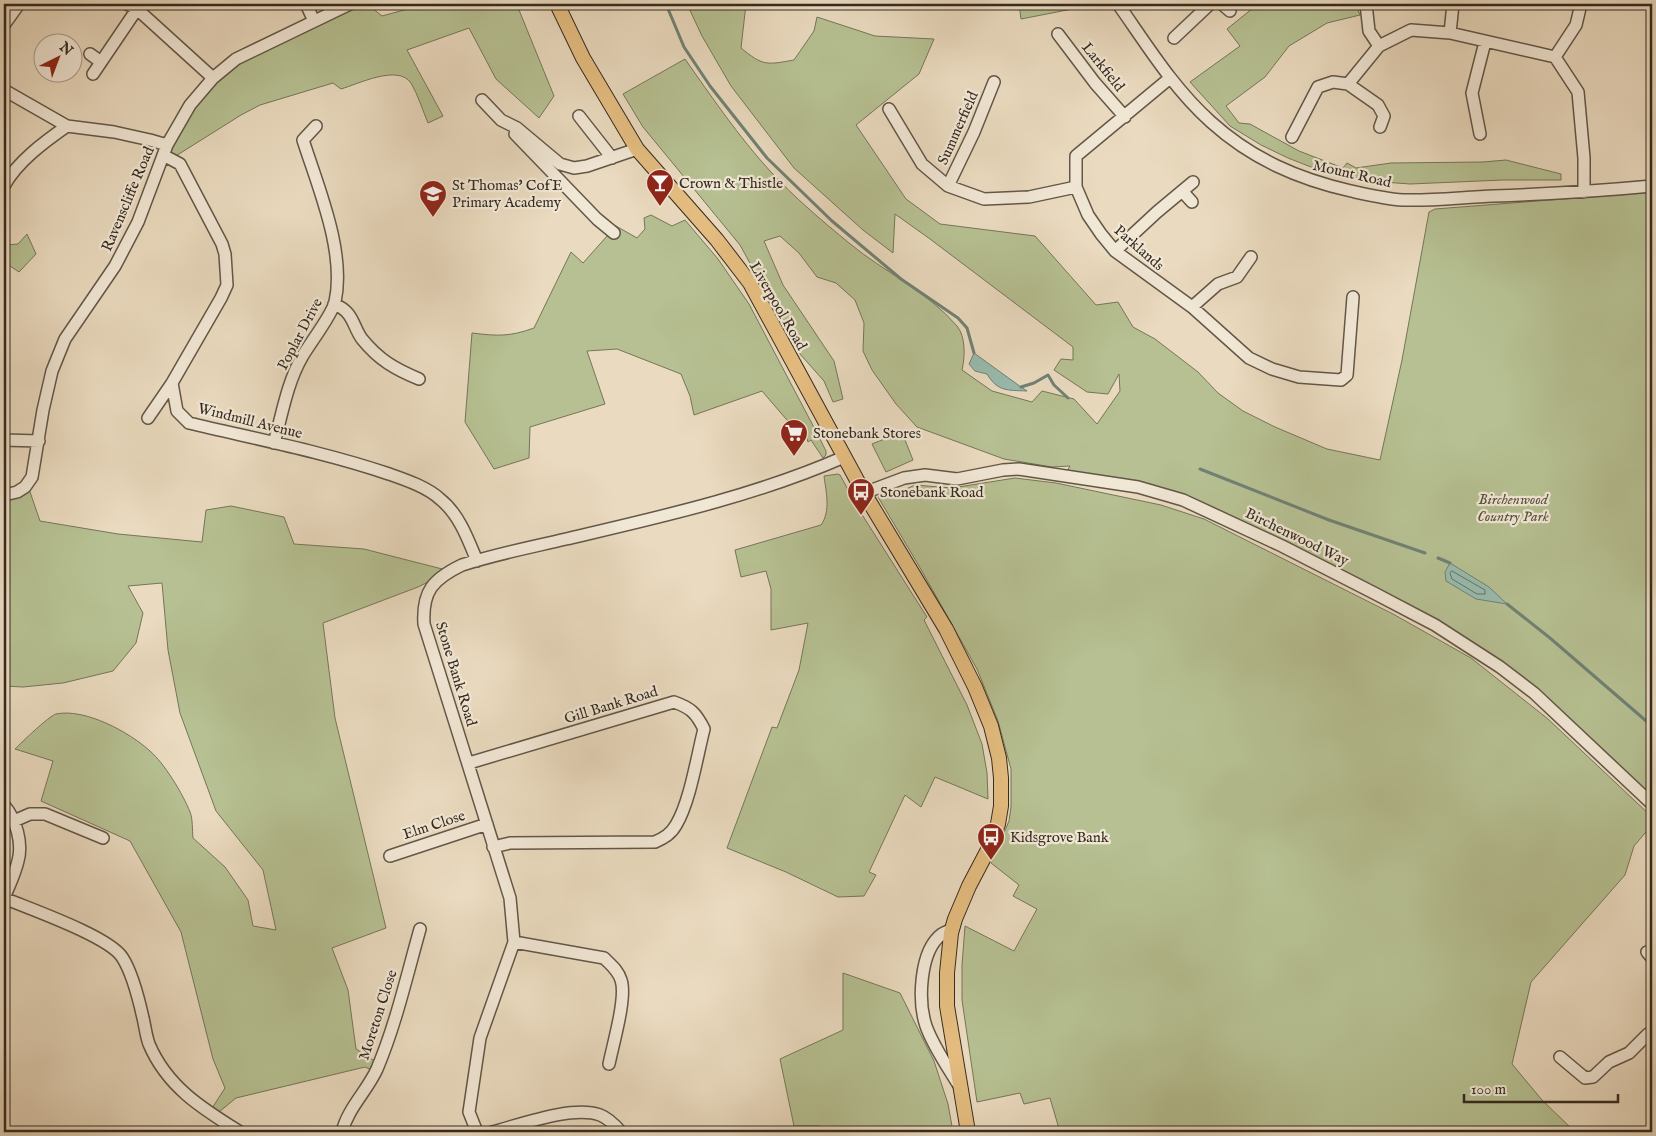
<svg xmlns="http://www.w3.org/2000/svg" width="1656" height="1136" font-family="'IM FELL English',serif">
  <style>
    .green { fill: #b6c092; stroke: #757659 }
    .water { fill: #98bbae; stroke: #708175 }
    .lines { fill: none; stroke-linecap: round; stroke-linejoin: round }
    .shore { stroke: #667367; stroke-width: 1 }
    .stream { stroke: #708175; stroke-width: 3 }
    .minor-casing { stroke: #625748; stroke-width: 14 }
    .major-casing { stroke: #342b20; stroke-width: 16 }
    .minor { stroke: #f1e7d5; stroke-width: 11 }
    .major { stroke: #e5bd80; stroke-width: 14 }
    .labels { text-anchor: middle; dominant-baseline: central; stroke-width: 4.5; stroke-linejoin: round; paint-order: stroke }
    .street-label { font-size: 15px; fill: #342b20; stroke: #f1e7d5 }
    .poi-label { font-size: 15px; fill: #342b20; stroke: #f1e7d5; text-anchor: start }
    .park-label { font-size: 15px; font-style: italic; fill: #54503c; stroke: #f1e7d5 }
  </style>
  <rect width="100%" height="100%" fill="#eadabf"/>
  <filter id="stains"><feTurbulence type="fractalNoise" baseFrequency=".004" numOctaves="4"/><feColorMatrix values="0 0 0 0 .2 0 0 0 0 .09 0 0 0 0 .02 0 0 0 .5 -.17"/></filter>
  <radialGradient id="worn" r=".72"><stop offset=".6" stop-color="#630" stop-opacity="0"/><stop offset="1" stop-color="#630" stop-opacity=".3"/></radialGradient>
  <path class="green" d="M 348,4 L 367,4 L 382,16 L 426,4 L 507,4 L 519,10 L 554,96 L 539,118 L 496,79 L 469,28 L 407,50 L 443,116 L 428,123 C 423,111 418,95 411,83 C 398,64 358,84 341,89 L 333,83 L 260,105 L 241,115 L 171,159 L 163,155 L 213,78 Z
    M 687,4 L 746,4 L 741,48 C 763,66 766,65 794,60 L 814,31 L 817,17 L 875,36 L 934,39 L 919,74 L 856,125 L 906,199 L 940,224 L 1035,236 L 1096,305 L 1118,302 L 1133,327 L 1155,339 L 1198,372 L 1218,393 L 1243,411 L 1275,427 L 1327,449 L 1380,460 L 1402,360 L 1429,212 L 1435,209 L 1652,192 L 1652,804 L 1534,693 L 1452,636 L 1179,499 L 1064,476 L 1070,466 L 1052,467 L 1004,459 L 917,427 L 896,404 L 872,370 L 863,351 L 864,323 L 855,300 L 836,283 L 817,277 L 799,253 L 780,236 L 764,241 L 783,285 L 834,361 L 843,399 L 833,402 L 824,381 L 800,354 L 740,245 L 643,127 L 623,94 L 685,59 C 711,96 739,137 770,171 C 794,197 821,220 849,243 C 884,272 927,291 957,326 C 966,337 965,357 962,370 L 992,391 L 1032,402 L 1042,391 L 1074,399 L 1097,424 L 1120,391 L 1119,374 L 1108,394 L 1087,392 L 1054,370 L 1061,359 L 1073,360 L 1073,347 L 930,239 L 895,214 L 893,253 L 863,230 L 794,168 L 731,86 L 702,36 Z
    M 1019,4 L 1098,4 L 1021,19 Z
    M 1258,4 L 1351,4 L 1357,8 L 1360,15 L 1327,23 L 1289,46 L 1265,77 L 1226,106 L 1239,123 L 1250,124 L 1299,151 L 1343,168 L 1347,163 L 1356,168 L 1391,163 L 1483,162 L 1506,160 L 1561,174 L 1561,180 L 1503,180 L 1410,184 L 1370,181 L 1316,169 L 1288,158 L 1261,145 L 1230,126 L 1190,82 L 1240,46 L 1227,29 Z
    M 651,215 L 672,226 L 685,220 L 718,259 L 749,304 L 819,437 L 826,451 L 826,455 L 823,458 L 811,440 L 808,442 L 805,433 L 799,434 L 762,391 L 694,415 L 690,396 L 681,374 L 617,349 L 587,351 L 605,404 L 530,427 L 529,458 L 494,469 L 465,422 L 472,333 C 497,336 509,337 534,328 L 571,252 L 583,263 L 616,226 L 637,238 L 645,229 L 644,218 Z
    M 4,221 L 9,225 L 7,245 L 18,244 L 27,234 L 36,254 L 19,272 L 4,262 Z
    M 894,435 L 905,440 L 913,460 L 886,472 L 872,444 Z
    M 838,474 L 840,475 L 861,513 L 927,617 L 924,620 L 967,705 L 982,744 L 987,773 L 988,799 L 935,777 L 921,807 L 905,795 L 869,872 L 876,875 L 864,896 L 838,897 L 786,872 L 727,848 L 772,727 L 777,728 L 799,670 L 808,623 L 771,630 L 771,589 L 766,571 L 741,577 L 735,550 L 821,525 C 831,511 826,492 824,476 Z
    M 1015,478 L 1056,483 L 1161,505 L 1204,519 L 1393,614 L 1471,658 L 1548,719 L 1652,817 L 1652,825 L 1634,846 L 1625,875 L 1531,982 L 1512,1064 L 1542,1100 L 1575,1132 L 1060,1132 L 1050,1098 L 1024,1104 L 1020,1093 L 977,1102 L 962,1000 L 962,965 L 965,926 L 1014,951 L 1037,909 L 1013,896 L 1019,885 L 991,863 L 1009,821 L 1011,807 L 1011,769 L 998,721 L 977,669 L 919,566 L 878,497 L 904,490 L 915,485 L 952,488 Z
    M 29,489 L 40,521 L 118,534 L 202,542 L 206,510 L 231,506 L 284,517 L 294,544 L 364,549 L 450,571 L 418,587 L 323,623 L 335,718 L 386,928 L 332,948 L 348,990 L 356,1049 L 379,1064 L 376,1072 L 365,1067 L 236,1098 L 214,1116 L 209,1113 L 225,1088 L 213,1059 L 181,932 L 130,841 L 41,801 L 53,761 L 15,749 C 22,742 49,716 56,714 C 85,708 129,732 150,751 C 164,763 183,794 190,812 C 193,819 192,830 193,838 L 225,867 L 248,900 L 253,926 L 276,930 L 263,870 L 216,811 L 180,713 L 168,650 L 162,583 L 128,586 L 143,613 L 136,643 L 113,671 L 63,683 L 23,687 L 4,686 L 4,495 Z
    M 843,973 L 900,993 L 934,1061 L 948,1104 L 953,1132 L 822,1132 L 820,1126 L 794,1126 L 780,1059 L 843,1030 Z"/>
  <path class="water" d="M 974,353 L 1021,387 L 1027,391 C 1007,390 998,392 987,374 L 975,371 L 969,364 Z
    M 1450,563 L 1489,587 L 1507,604 L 1476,599 L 1446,581 L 1445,572 Z"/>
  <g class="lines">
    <path class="shore" d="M 1452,571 L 1485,590 L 1485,594 L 1477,594 L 1452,579 L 1450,573 Z"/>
    <path class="stream" d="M 666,4 L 684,47 L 710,86 L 767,158 L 832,221 L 901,279 L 958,318 L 967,328 L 974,353
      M 1021,387 L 1034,383 L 1048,375 L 1054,385 L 1068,398
      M 1200,469 L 1329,520 L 1425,553
      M 1438,558 L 1450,563
      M 1507,604 L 1550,638 L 1652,726"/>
    <defs>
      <path id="minor" d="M 127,4 L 137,9 L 213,78
        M 306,4 L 314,21
        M 1118,4 C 1147,45 1173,88 1211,122 C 1252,159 1298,179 1351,191 C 1369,195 1386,199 1403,200 C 1434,201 1464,197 1494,196 C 1547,194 1599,191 1652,186
        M 1222,4 L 1230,11
        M 1366,4 L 1369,31 L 1379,46
        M 4,25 L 19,4
        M 1450,33 L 1453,4
        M 1058,34 L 1095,83 L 1125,117
        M 1174,38 L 1210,4
        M 90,54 L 101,62
        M 1555,57 L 1576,25 L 1581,4
        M 93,74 L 137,9
        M 1170,78 L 1076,156 L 1076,187 L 1088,215 L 1101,234 L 1115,251 L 1192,307 L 1249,358 L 1272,369 L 1299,377 L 1341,380 L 1347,375 L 1353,297
        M 1348,84 L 1378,105 L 1384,116 L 1380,127
        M 4,90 L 67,126 L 114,132 L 150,140 L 167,145
        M 482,100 L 501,120 L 517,128 L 560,164 L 574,168 L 587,166 L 637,149
        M 889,109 L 922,164 L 948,186 L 984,199 L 1029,197 L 1076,187
        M 579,116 L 612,158
        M 515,134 L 597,219 L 614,233
        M 1480,134 L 1472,93 L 1485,42
        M 1292,137 L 1318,87 L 1333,82 L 1348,84 L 1379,46 L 1411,30 L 1450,33 L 1555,57 L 1578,92 L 1584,158 L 1584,192
        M 163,155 L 180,164 L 222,244 L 225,254 L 227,285 L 221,298 L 172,383 L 177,411 L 189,423 C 256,439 324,452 389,474 C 406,480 427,487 440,499 C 459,514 468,539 477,561
        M 4,186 C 17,162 44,142 67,126
        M 948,186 L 974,132 L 994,82
        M 1182,191 L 1192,202
        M 1115,251 L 1157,212 L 1193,182
        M 334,304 C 354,312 352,325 362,339 C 379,360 395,369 419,379
        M 1192,307 L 1218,284 L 1237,277 L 1251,257
        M 148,418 L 172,383
        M 4,440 L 39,441
        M 274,443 C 282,415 287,383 302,357 C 310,343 332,315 335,302 C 346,252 318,187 303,140 L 316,126
        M 864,493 L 904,478 L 925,475 L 957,479 L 1003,470 L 1019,469 L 1138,487 L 1183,500 L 1282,546 L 1374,593 L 1435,625 L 1500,667 L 1534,693 L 1652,804
        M 4,495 L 17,492 L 25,487 L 32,477 L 43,410 L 52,371 L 65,339 L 115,266 L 138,222 L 167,145 L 190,105 L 213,78 L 236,59 L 350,4
        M 469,763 L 674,702 C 691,708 696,713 704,729 C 697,756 690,802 676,825 C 671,834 664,838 655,842 L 510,843 L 493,847
        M 4,805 C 16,819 23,843 18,861 C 15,874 9,886 4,898
        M 14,821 L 30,814 L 45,814 L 103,838
        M 390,856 L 487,824
        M 4,898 C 30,909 108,936 122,957 C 132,972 139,1000 143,1018 C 145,1026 146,1036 149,1044 C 167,1087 203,1109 240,1132
        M 952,929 C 949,931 945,932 942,934 C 919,951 918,1002 926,1026 C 933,1046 947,1066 958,1084
        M 514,942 L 604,958 C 611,965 618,970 621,980 C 627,997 613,1044 609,1064
        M 1647,952 L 1652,958
        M 1560,1057 L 1585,1078 L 1593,1077 L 1609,1062 L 1629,1053 L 1648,1034 L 1652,1033
        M 342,1132 C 348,1108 367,1091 377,1069 C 396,1024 407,975 420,929
        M 477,1132 L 469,1112 L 480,1038 L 514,942 L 510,898 L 424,624 C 422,591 433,579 462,565 C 496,554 532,547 566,539 C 660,517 755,496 844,457
        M 492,1132 C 520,1125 572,1105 600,1115 C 608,1118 615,1125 621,1132"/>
      <path id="major" d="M 557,4 L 583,58 L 637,149 L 717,240 L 750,283 L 864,493 L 946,629 L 975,687 L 991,726 L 999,758 L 1001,778 L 1001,806 L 998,824 L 990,846 L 969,886 L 955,919 L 951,933 L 947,973 L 947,1006 L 968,1132"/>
    </defs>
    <use href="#minor" class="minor-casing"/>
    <use href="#major" class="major-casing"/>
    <use href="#minor" class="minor"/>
    <use href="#major" class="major"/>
  </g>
  <defs>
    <symbol id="bar-pin" viewBox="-11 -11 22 30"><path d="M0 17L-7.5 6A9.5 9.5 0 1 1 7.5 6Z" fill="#8f2418" stroke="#f1e7d5"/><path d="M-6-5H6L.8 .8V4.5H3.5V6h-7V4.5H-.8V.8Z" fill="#fff"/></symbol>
    <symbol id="school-pin" viewBox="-11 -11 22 30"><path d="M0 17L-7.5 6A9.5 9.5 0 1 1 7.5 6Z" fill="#8f2418" stroke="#f1e7d5"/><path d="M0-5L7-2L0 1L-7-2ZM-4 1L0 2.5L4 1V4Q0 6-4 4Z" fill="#fff"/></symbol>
    <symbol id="supermarket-pin" viewBox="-11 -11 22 30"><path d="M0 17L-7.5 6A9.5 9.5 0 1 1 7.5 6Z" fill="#8f2418" stroke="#f1e7d5"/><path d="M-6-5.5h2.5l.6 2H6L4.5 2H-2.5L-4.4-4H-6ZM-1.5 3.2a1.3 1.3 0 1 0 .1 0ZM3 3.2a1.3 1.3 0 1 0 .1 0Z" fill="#fff"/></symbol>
    <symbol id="bus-pin" viewBox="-11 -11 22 30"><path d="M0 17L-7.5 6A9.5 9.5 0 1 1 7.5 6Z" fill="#8f2418" stroke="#f1e7d5"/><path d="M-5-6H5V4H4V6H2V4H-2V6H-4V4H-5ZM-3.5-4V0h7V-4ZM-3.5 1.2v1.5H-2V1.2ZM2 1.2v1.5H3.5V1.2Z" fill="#fff"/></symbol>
  </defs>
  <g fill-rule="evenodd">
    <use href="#bar-pin" x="644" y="167" width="32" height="43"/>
    <use href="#school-pin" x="417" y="178" width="32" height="43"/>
    <use href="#supermarket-pin" x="778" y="417" width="32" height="43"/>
    <use href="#bus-pin" x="845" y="476" width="32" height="43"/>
    <use href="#bus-pin" x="975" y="821" width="32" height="43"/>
  </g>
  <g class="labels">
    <g class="street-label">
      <text transform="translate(1103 67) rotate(51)">Larkfield</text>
      <text transform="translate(958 128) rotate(-66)">Summerfield</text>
      <text transform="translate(1352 174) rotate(13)">Mount Road</text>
      <text transform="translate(128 199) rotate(-67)">Ravenscliffe Road</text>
      <text transform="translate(1139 248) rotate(41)">Parklands</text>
      <text transform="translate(778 306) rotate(60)">Liverpool Road</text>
      <text transform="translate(300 334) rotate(-62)">Poplar Drive</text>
      <text transform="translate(250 421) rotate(14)">Windmill Avenue</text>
      <text transform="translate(1297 537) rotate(26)">Birchenwood Way</text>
      <text transform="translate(456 674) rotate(73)">Stone Bank Road</text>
      <text transform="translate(611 705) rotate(-17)">Gill Bank Road</text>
      <text transform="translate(434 825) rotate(-18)">Elm Close</text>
      <text transform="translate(378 1015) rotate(-72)">Moreton Close</text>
    </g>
    <g class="poi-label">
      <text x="679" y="183">Crown &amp; Thistle</text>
      <text x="452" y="185">St Thomas' CofE<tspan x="452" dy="17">Primary Academy</tspan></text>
      <text x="813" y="433">Stonebank Stores</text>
      <text x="880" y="492">Stonebank Road</text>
      <text x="1010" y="837">Kidsgrove Bank</text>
    </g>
    <g class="park-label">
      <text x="1513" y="499">Birchenwood<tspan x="1513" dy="17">Country Park</tspan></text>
    </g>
  </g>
  <rect width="1656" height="1136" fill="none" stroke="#eadabf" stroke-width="20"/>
  <rect x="5" y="5" width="1646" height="1126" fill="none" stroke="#342b20" stroke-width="2.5"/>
  <rect x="10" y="10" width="1636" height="1116" fill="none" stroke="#342b20"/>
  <g transform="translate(58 58) rotate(42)"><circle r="24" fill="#f1e7d5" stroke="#a59c8d"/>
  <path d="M0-4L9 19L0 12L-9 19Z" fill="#8f2418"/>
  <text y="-8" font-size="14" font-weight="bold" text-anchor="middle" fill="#342b20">N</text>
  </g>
  <path d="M1464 1094v8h154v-8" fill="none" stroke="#342b20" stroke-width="2.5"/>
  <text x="1471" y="1094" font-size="15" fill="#342b20" stroke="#f1e7d5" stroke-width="4" paint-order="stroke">100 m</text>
  <rect width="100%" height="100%" filter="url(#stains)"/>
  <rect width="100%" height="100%" fill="url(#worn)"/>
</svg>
